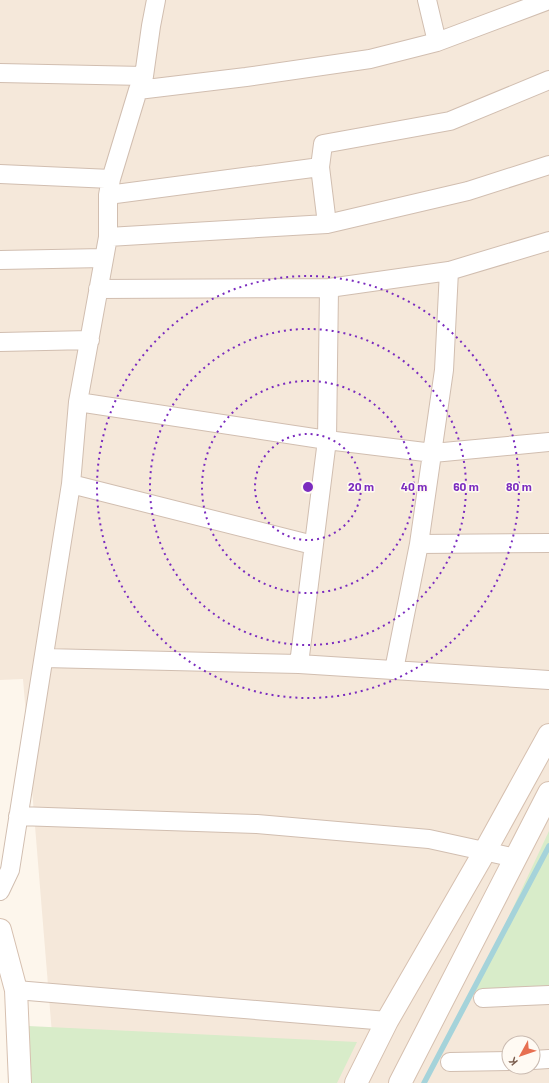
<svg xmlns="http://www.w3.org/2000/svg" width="549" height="1083" font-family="Barlow,sans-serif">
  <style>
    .residential { fill: #f5e8da; fill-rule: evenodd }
    .green { fill: #d8ecc9 }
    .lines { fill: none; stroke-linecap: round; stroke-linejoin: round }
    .stream { stroke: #a5d3da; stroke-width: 5.5 }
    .street-casing { stroke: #d1beb0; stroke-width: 20 }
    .secondary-casing { stroke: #d6c0b0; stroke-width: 24 }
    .street { stroke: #fff; stroke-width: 18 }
    .secondary { stroke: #fff; stroke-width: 22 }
    .ring { fill: none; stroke: #7b2cbf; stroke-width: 2; stroke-dasharray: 2 4 }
    .centre { fill: #7b2cbf; stroke: #fffaf3; stroke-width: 2 }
    .ring-label { font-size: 12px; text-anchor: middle; font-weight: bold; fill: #7b2cbf; stroke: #fffaf3; stroke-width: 3; stroke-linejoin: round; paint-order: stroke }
  </style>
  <rect width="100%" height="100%" fill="#fdf6ec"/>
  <path class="residential" d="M 0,0 L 549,0 L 549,1083 L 56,1083 L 23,679 L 0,680 ZM 509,1043 L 533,1043 L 533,1067 L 509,1067 Z"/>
  <path class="green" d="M 549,831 L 549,988 L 474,991 Z
    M 28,1026 L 357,1042 L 337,1083 L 30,1083 Z"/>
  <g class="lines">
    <path class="stream" d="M 424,1083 L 549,846"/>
    <defs>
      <path id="street" d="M 427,0 L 437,42
        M 0,73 L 144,76
        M 138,90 L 246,77 L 370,59 L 437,42 L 549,0
        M 320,167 L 327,224
        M 0,174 L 111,179
        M 108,195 L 320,167 L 323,144 L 450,121 L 549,80
        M 108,237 L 327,224 L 468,191 L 549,165
        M 0,260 L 104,258
        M 98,289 L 329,288 L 449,271 L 549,241
        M 0,342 L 90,340
        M 78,402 L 327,440 L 433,453 L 549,442
        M 71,484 L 313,545
        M 419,544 L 549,543
        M 44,658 L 299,664 L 549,680
        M 299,664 L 327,440 L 329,288
        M 394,670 L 419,544 L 444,370 L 449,271
        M 18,816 L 257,824 L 429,839 L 516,858
        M 0,891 L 10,870 L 71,484 L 78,402 L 108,237 L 108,195 L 111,179 L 138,90 L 144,76 L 151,26 L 156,0
        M 16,990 L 387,1021
        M 483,998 L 549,995
        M 533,1060 L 549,1059
        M 450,1062 L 509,1061"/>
      <path id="secondary" d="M 0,930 L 16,990 L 20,1083
        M 356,1083 L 387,1021 L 485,851 L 549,735
        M 400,1083 L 549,793"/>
    </defs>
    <use href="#street" class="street-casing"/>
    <use href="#secondary" class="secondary-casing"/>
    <use href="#street" class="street"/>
    <use href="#secondary" class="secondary"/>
  </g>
  <g class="ring">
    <circle cx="308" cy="487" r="53"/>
    <circle cx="308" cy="487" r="106"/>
    <circle cx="308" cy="487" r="158"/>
    <circle cx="308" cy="487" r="211"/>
  </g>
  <circle cx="308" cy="487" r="6" class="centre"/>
  <g class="ring-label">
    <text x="361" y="491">20 m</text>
    <text x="414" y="491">40 m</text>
    <text x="466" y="491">60 m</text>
    <text x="519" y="491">80 m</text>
  </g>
  <g transform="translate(521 1055) rotate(230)"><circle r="19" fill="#fffaf3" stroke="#cabbb1"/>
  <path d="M0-3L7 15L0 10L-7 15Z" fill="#e76f51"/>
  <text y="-6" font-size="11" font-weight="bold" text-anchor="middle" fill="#7a5c4d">K</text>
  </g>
</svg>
